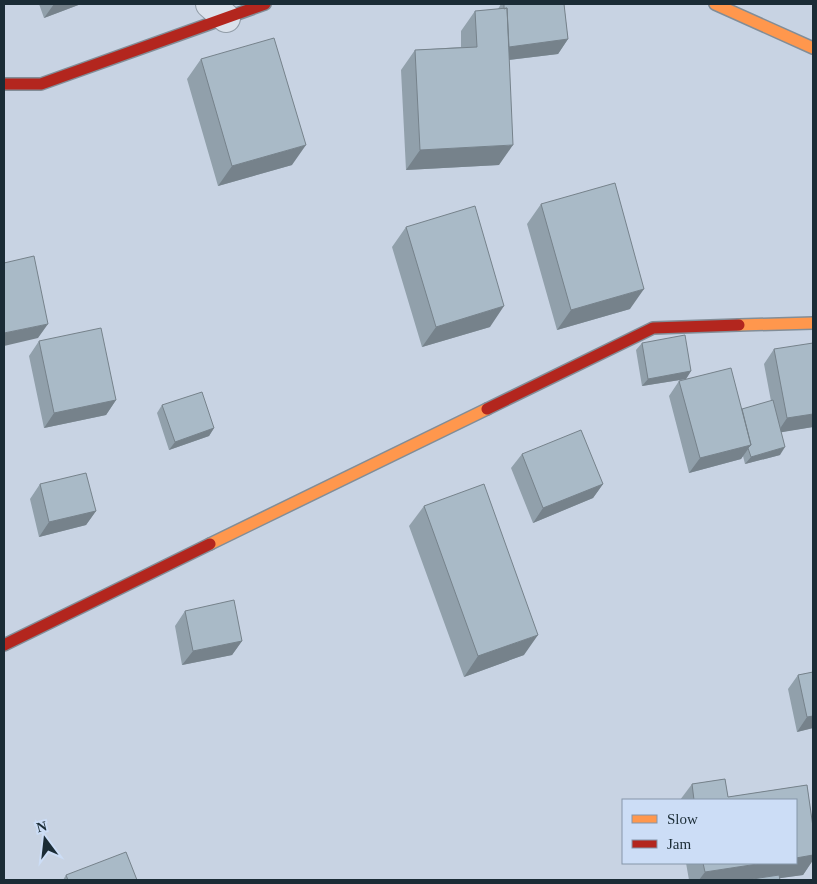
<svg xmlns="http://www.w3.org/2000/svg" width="817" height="884" font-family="Georgia,serif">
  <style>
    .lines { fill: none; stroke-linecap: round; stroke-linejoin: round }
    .street-casing { stroke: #929da8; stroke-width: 30 }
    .slow-casing { stroke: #828d97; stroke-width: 14 }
    .jam-casing { stroke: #828d97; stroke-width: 14 }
    .street { stroke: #dae1eb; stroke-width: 28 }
    .slow { stroke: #ff974d; stroke-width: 11 }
    .jam { stroke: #b3261e; stroke-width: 11 }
    .wall { fill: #91a0ab }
    .shaded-wall { fill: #76828b }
    .building { fill: #a9bac7; stroke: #76828b }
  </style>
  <rect width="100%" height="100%" fill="#c8d3e3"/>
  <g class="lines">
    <defs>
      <path id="street" d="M 210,4 L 226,18"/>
      <path id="slow" d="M 715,4 L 813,48
        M 739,325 L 813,323
        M 210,544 L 487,409"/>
      <path id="jam" d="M 4,84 L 41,84 L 265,4
        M 487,409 L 653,328 L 739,325
        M 4,645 L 210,544"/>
    </defs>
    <use href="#street" class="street-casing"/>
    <use href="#slow" class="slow-casing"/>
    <use href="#jam" class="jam-casing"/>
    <use href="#street" class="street"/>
    <use href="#slow" class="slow"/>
    <use href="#jam" class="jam"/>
  </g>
  <path class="wall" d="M 39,4 L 81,4 L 44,18 Z
    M 501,4 L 564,4 L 568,39 L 558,54 L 509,60 L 499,165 L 406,170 L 401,70 L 415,50 L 461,47 L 461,31 L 475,11 L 498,9 Z
    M 201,59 L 292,165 L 218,186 L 187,79 Z
    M 541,204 L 630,309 L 557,330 L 527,224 Z
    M 406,227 L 490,327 L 422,347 L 392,247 Z
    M 39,341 L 116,400 L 106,415 L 44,428 L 29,356 Z
    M 642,343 L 691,371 L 686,379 L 642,386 L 636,350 Z
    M 774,349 L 813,427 L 781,432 L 780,455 L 745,464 L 743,456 L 741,459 L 689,473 L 669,396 L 679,381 L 742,409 L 771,401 L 764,364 Z
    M 162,405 L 214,428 L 209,436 L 169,450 L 157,413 Z
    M 522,454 L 603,484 L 593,498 L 533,523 L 511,468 Z
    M 40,484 L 96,511 L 86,525 L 39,537 L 30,499 Z
    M 424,506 L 524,655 L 464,677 L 409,526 Z
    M 185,611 L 242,641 L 232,655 L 182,665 L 175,626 Z
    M 813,672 L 813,728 L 797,732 L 788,689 L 798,675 Z
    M 725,779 L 728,797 L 807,785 L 813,827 L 813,860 L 803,875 L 779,878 L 780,880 L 689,880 L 686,863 L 796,863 L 796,800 L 680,800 L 692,784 Z
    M 66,875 L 137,880 L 63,880 Z"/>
  <path class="shaded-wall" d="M 54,4 L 81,4 L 44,18 Z
    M 568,39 L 558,54 L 499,61 L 509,47 Z
    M 306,145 L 292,165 L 218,186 L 232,166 Z
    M 513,145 L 499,165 L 406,170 L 420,150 Z
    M 644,289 L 630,309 L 557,330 L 571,310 Z
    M 504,306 L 490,327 L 422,347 L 436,327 Z
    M 48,324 L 38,338 L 4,346 L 4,333 Z
    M 691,371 L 686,379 L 642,386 L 648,379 Z
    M 116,400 L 106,415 L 44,428 L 54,413 Z
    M 813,414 L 813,427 L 777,433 L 787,418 Z
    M 214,428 L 209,436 L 169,450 L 175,442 Z
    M 751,445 L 741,459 L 689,473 L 700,458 Z
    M 785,447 L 780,455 L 745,464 L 751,457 Z
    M 603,484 L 593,498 L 533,523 L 543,508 Z
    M 96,511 L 86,525 L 39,537 L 49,522 Z
    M 538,635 L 524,655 L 464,677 L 478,656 Z
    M 242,641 L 232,655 L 182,665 L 193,651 Z
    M 813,716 L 813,728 L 797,732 L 807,717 Z
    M 813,855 L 813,860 L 803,875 L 767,880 L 699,880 L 705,872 L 764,863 L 796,863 L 796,858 Z"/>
  <path class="building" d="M 504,4 L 564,4 L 568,39 L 509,47 L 507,8 L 504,9 Z
    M 507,8 L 513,145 L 420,150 L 415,50 L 477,47 L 475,11 Z
    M 274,38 L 306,145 L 232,166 L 201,59 Z
    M 615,183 L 644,289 L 571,310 L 541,204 Z
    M 475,206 L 504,306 L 436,327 L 406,227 Z
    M 34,256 L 48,324 L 4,333 L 4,263 Z
    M 101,328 L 116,400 L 54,413 L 39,341 Z
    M 685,335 L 691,371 L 648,379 L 642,343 Z
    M 813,343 L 813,414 L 787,418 L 774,349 Z
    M 731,368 L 751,445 L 700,458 L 679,381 Z
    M 202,392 L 214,428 L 175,442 L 162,405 Z
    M 773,400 L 785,447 L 751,457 L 748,448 L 751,445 L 742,409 Z
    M 581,430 L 603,484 L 543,508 L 522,454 Z
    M 86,473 L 96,511 L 49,522 L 40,484 Z
    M 484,484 L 538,635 L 478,656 L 424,506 Z
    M 234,600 L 242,641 L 193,651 L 185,611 Z
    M 813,672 L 813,716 L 807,717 L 798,675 Z
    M 725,779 L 728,797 L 807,785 L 813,827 L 813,855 L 796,858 L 796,800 L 694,800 L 692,784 Z
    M 126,852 L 137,880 L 68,880 L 66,875 Z
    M 703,863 L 764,863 L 705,872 Z
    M 779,875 L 780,880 L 746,880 Z"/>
  <rect width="817" height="884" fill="none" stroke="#1b2c36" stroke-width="10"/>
  <rect x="622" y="799" width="175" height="65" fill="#ccddf6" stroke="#8596a9"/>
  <rect x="632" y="815" width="25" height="8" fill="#ff974d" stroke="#8596a9"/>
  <text x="667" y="824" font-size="15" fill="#1b2c36">Slow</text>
  <rect x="632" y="840" width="25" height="8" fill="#b3261e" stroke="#8596a9"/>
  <text x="667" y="849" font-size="15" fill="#1b2c36">Jam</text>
  <g transform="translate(45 839) rotate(345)" stroke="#ccddf6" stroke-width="4" paint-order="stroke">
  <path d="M0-4L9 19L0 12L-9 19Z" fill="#1b2c36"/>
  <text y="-8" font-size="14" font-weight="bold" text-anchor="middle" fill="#1b2c36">N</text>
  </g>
</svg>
